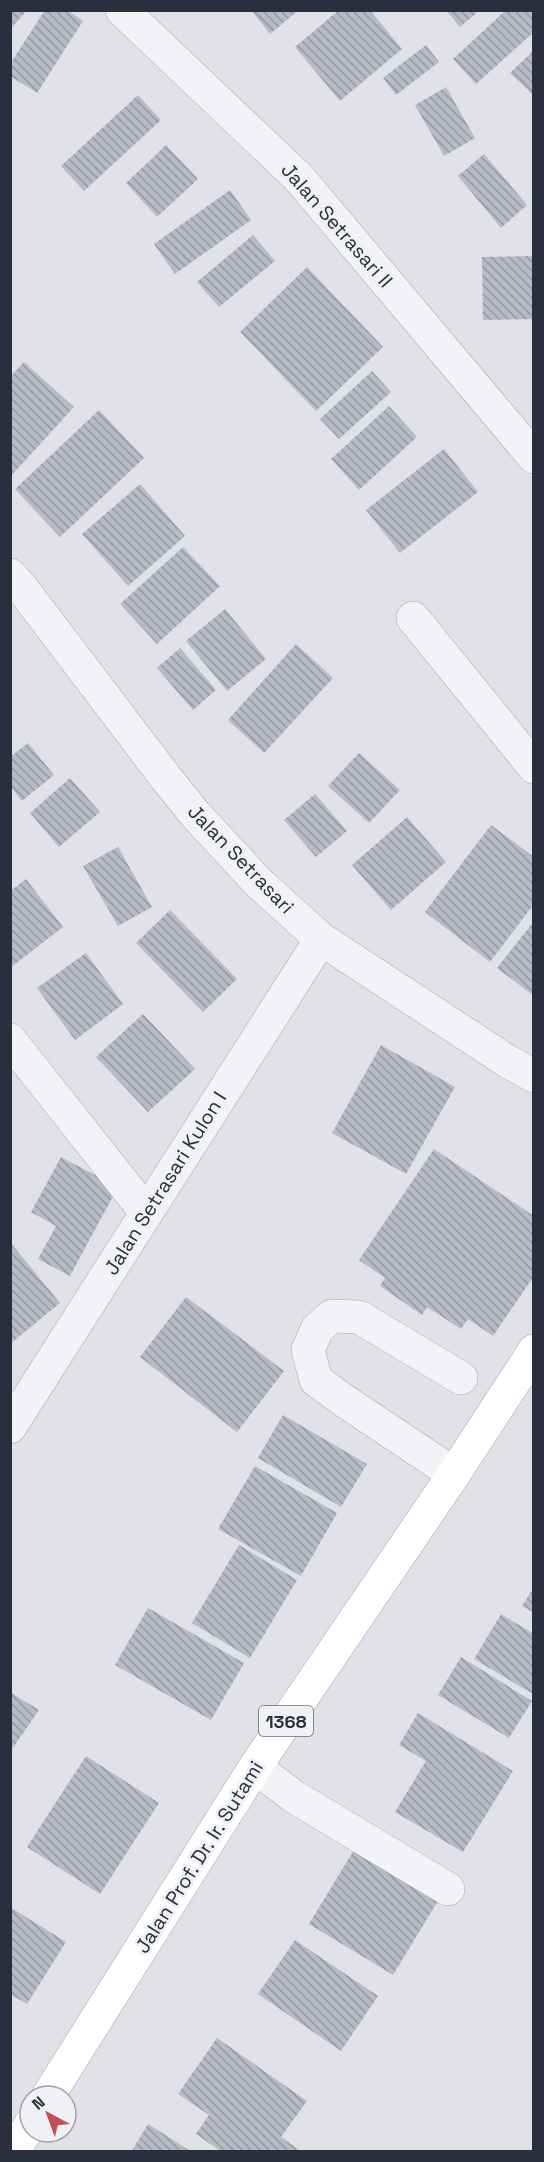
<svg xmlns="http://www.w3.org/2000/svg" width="544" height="2162" font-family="'Space Grotesk',sans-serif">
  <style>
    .building { fill: url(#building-back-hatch) }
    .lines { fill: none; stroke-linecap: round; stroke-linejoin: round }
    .minor-casing { stroke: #a6a9b1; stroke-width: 34 }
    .major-casing { stroke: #a1a6b2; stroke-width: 34 }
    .minor { stroke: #f2f3f6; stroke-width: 33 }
    .major { stroke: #fff; stroke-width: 33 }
    .labels { text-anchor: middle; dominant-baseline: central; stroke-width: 6; stroke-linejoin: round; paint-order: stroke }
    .shield { fill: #eff1f5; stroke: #656974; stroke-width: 1.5 }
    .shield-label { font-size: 18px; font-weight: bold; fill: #2a2f3d }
    .street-label { font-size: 20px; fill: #2a2f3d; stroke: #eff1f5 }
  </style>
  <defs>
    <pattern id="building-back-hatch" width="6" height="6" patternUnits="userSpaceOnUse" patternTransform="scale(1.5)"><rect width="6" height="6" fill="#b8bbc4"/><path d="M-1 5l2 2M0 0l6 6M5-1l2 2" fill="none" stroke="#9698a0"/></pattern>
  </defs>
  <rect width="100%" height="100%" fill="#e0e2e7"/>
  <path class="building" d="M 10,10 L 27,10 L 10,30 Z
    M 45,10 L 67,10 L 83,21 L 37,93 L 10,76 L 10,64 Z
    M 251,10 L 299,10 L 270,34 Z
    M 339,10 L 370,10 L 402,49 L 340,101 L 295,47 Z
    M 446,10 L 480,10 L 460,27 Z
    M 506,10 L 534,10 L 534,32 L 476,84 L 453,59 Z
    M 426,45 L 439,62 L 396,95 L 383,78 Z
    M 534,50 L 534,96 L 510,73 Z
    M 446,87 L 475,138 L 444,156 L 415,105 Z
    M 138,95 L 161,120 L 84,191 L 61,166 Z
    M 166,145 L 198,179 L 157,217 L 126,183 Z
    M 484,154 L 527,205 L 501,228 L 458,176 Z
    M 230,190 L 251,220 L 175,274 L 154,244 Z
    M 253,235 L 275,261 L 219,307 L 197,282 Z
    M 534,256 L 534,319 L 483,320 L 482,257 Z
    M 307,267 L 383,347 L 316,411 L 240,332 Z
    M 24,362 L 74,407 L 10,477 L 10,377 Z
    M 372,371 L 391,392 L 339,439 L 320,419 Z
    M 389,406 L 417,437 L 359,490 L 331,459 Z
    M 99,410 L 144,458 L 60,537 L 15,489 Z
    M 444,449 L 478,492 L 400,553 L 366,510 Z
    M 140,484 L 185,536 L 128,586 L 82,534 Z
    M 183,547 L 220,586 L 157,644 L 120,604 Z
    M 225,609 L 266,659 L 227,691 L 186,641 Z
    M 296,644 L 333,678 L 264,753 L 228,720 Z
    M 180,648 L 216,690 L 193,710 L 157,668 Z
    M 28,743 L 54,775 L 22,801 L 10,786 L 10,757 Z
    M 359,753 L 400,790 L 369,823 L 328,786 Z
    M 70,778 L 100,812 L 59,847 L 30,813 Z
    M 315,794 L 347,831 L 316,857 L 284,820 Z
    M 407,817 L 446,862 L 391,910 L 352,865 Z
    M 491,825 L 534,857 L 534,904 L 490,962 L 425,912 Z
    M 118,847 L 152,907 L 118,926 L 83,866 Z
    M 26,879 L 63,927 L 10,968 L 10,891 Z
    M 170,910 L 237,979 L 203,1012 L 136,943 Z
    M 534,921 L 534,996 L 497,968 Z
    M 86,953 L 123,1004 L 75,1040 L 37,988 Z
    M 143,1014 L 195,1069 L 148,1112 L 96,1057 Z
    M 381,1045 L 455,1087 L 406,1174 L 332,1133 Z
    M 434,1149 L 534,1216 L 534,1276 L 493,1336 L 468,1319 L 461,1329 L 427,1307 L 422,1315 L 380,1286 L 385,1278 L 359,1260 Z
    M 61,1157 L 118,1187 L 70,1276 L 38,1259 L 56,1226 L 31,1212 Z
    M 10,1242 L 60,1303 L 10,1344 Z
    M 186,1297 L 284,1371 L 237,1432 L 140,1357 Z
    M 283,1415 L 367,1464 L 341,1507 L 258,1458 Z
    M 255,1466 L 337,1513 L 301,1576 L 218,1529 Z
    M 239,1545 L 297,1580 L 250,1658 L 192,1623 Z
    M 534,1587 L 534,1613 L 522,1606 Z
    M 148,1608 L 244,1663 L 211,1720 L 115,1665 Z
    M 501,1614 L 534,1634 L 533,1694 L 474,1659 Z
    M 461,1657 L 532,1701 L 509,1738 L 438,1695 Z
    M 10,1692 L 39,1710 L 10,1752 Z
    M 418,1713 L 513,1771 L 463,1852 L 395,1812 L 426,1761 L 399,1745 Z
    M 86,1756 L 159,1803 L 100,1894 L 27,1847 Z
    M 360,1840 L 444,1891 L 393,1975 L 309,1924 Z
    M 10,1907 L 66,1942 L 27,2004 L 10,1994 Z
    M 295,1940 L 378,1996 L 341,2051 L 258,1994 Z
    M 217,2038 L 307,2101 L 281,2137 L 302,2152 L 222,2152 L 196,2134 L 209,2115 L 178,2094 Z
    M 148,2124 L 192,2152 L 131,2152 Z"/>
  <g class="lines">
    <defs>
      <path id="minor" d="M 122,10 L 299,178 L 534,457
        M 10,575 L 21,587 L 166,778 L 195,814 L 258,882 L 321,939 L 507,1061 L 534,1076
        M 413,618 L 534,767
        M 10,1040 L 146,1212
        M 10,1427 L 321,939
        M 454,1474 L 346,1402 L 316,1380 L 308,1350 L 317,1329 L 332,1316 L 359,1317 L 461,1378
        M 255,1767 L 293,1796 L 448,1889"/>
      <path id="major" d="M 48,2096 L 255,1767 L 454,1474 L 534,1351
        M 13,2152 L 30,2125"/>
    </defs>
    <use href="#minor" class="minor-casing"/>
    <use href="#major" class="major-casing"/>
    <use href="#minor" class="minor"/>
    <use href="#major" class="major"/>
  </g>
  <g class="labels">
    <rect class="shield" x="259" y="1706" width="54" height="30" rx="4.5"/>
    <g class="shield-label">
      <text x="286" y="1721">1368</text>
    </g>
    <g class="street-label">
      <text transform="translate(337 225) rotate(49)">Jalan Setrasari II</text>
      <text transform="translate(241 859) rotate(46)">Jalan Setrasari</text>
      <text transform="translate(165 1183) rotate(-58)">Jalan Setrasari Kulon I</text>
      <text transform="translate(199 1857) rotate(-58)">Jalan Prof. Dr. Ir. Sutami</text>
    </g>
  </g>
  <rect width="544" height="2162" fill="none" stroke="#2a2f3d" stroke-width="24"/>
  <g transform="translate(48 2114) rotate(319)"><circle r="28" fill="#eff1f5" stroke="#a0a3ab" stroke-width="1.5"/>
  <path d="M0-4.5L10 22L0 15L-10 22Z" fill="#c05156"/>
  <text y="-9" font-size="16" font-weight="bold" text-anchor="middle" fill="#2a2f3d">N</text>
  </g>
</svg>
